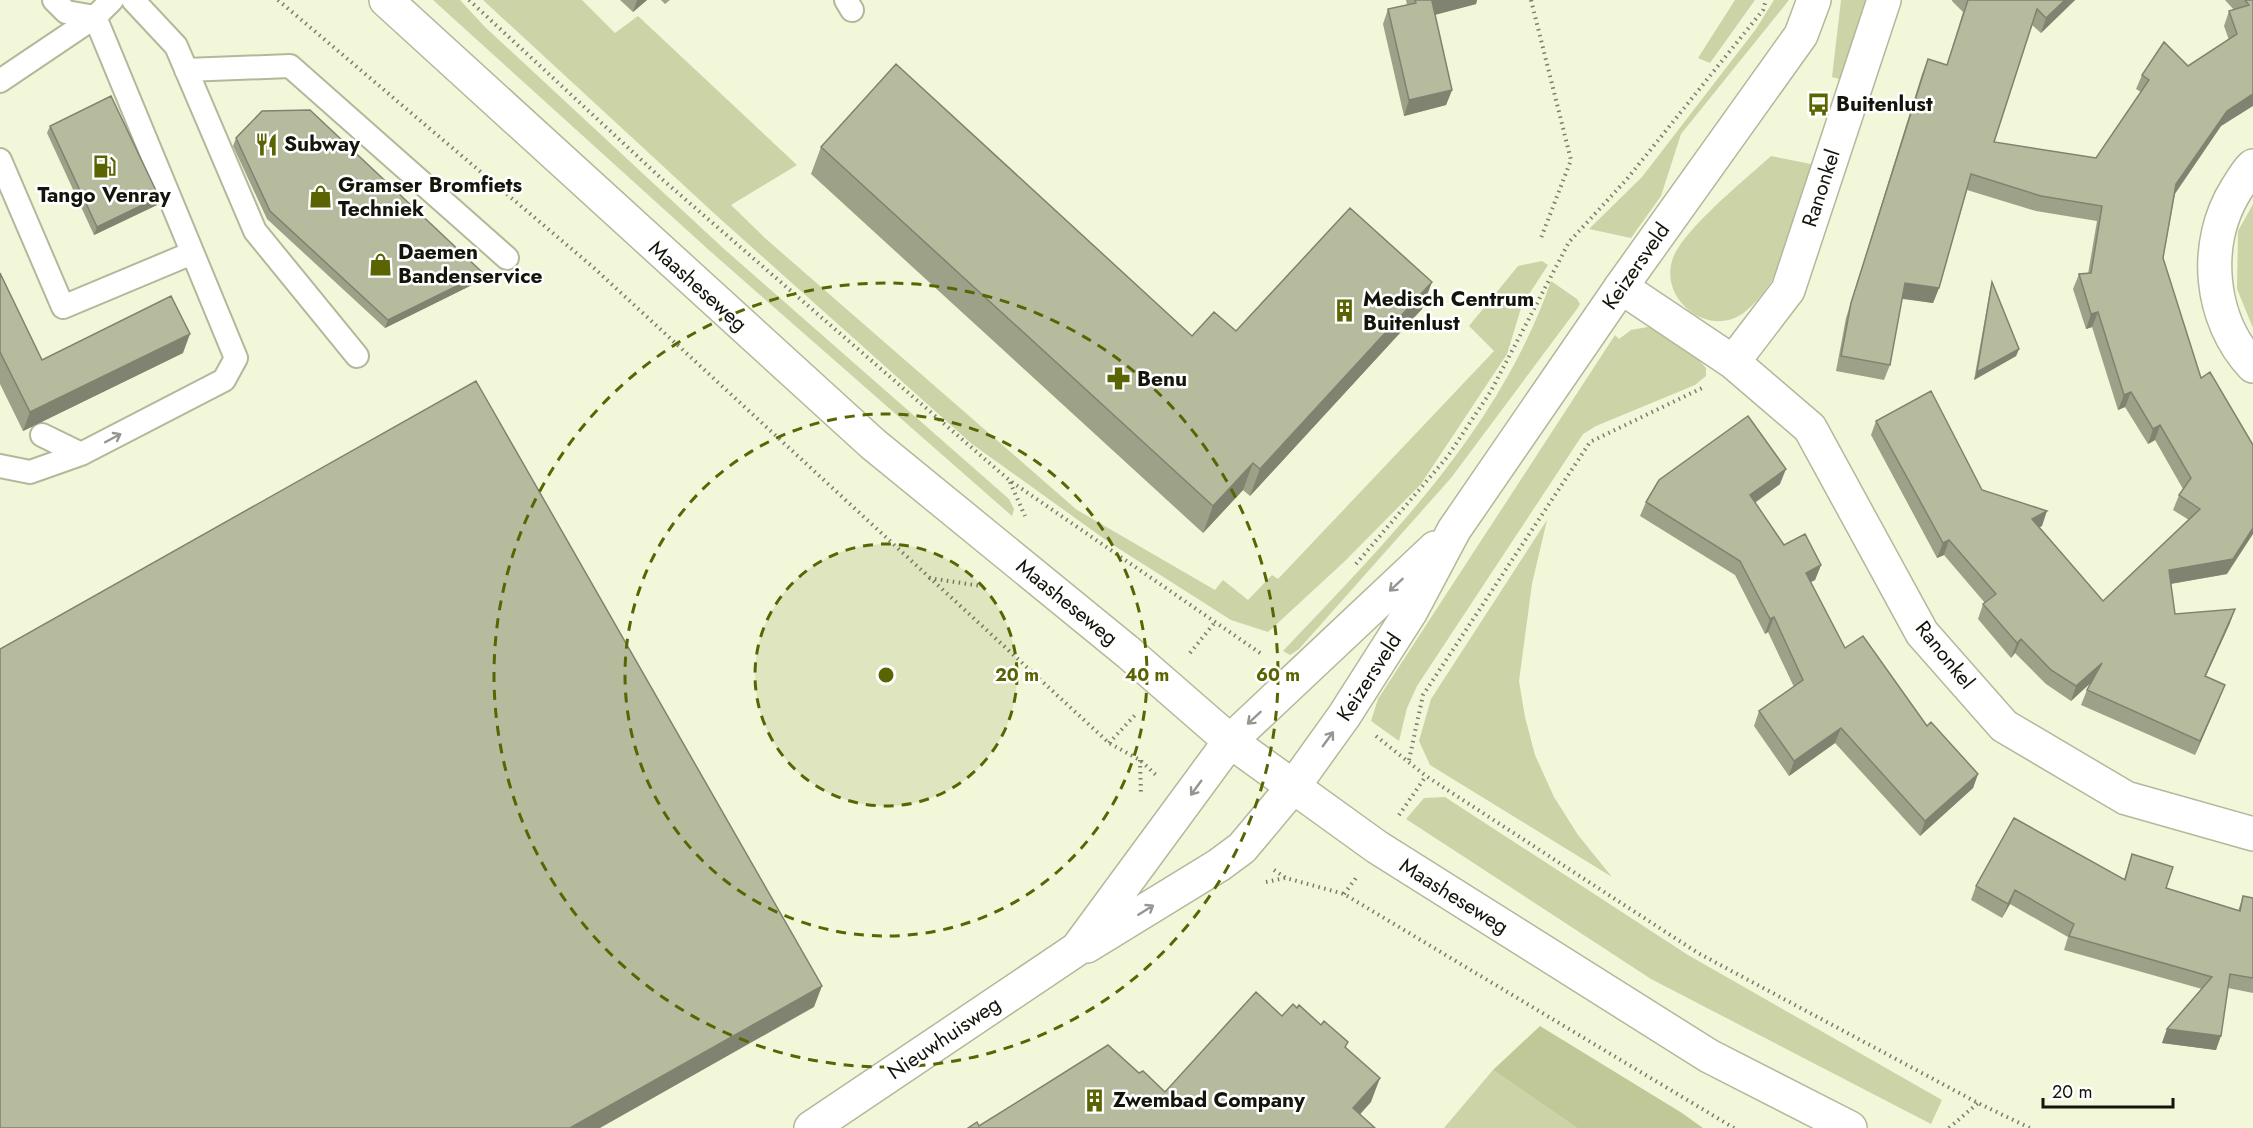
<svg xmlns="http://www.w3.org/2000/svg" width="2253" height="1128" font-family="Jost,sans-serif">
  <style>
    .green { fill: #cbd3a7 }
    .forest { fill: #c0c897 }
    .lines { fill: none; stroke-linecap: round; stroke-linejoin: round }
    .service-casing { stroke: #b3b89b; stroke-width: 26 }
    .minor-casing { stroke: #b3b89b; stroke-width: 36 }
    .tertiary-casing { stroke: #b3b89b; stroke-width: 36 }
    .secondary-casing { stroke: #b3b89b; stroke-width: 36 }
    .path { stroke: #7a7d6a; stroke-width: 4; stroke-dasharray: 1.5 4.5; stroke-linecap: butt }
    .service { stroke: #fff; stroke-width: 22 }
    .minor { stroke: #fff; stroke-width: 33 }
    .tertiary { stroke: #fff; stroke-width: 33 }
    .secondary { stroke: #fff; stroke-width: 33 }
    .wall { fill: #9da188 }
    .shaded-wall { fill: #7f836f }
    .building { fill: #b6bb9e; stroke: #7f836f; stroke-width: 1.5 }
    .oneway { stroke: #959591 }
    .ring { fill: none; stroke: #5b6402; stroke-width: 3; stroke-dasharray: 10 8 }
    .labels { text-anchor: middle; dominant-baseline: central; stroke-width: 5; stroke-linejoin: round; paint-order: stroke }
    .poi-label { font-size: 21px; font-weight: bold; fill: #13140a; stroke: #fff; text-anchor: start }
    .street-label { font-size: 21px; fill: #13140a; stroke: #fff }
    .centre { fill: #5b6402; stroke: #fff; stroke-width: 3 }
    .ring-label { font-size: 18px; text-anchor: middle; font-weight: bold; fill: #5b6402; stroke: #fff; stroke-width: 5; stroke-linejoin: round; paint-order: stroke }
  </style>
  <rect width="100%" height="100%" fill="#f2f7da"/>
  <path class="green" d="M 433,0 L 460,0 L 485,27 L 723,248 L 1009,499 L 1014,509 L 1012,516 L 710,251 Z
    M 483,0 L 582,0 L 615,33 L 638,16 L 797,165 L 731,205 L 766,239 L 1077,510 L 1215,590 L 1223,580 L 1248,600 L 1272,575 L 1278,579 L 1494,351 L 1469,326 L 1518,266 L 1542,261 L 1548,265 L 1522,305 L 1507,354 L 1421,484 L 1345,561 L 1268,632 L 1231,620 L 1110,543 L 972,444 L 717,216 Z
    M 1735,0 L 1755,0 L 1710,63 L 1698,58 Z
    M 1774,0 L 1789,0 L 1681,134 L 1661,196 L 1631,238 L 1589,229 L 1642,177 L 1756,29 Z
    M 1841,0 L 1868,0 L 1842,80 L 1832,77 Z
    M 1771,156 L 1816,165 C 1800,216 1788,274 1746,311 C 1712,340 1660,302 1672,261 C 1680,232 1747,178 1771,156 Z
    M 2253,204 L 2253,328 L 2237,289 L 2238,231 Z
    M 1551,281 L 1577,299 L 1580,304 L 1577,309 L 1451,478 L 1299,649 L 1290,655 L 1283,651 C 1389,539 1499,430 1551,281 Z
    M 1648,327 C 1670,333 1691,351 1706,368 L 1706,376 L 1695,385 L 1596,426 L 1583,434 L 1417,686 L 1407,708 L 1399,741 L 1371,721 L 1378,699 L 1389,682 L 1615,335 L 1619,339 L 1631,330 Z
    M 1547,520 L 1532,584 L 1519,681 L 1525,717 L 1535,755 L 1554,797 L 1578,835 L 1612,877 L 1430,765 L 1419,741 L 1431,699 Z
    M 1445,797 L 1688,955 L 1942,1100 L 1931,1124 L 1651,979 L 1406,819 L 1424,798 Z
    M 1493,1070 L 1577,1128 L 1444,1128 Z"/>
  <path class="forest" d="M 1540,1026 L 1682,1113 L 1703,1128 L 1577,1128 L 1493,1070 Z"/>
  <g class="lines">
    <defs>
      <path id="service" d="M 54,0 L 66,12 L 95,17
        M 133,0 L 176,46 L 255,231 L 357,356
        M 846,0 L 852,10
        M 186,70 L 290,66 L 507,258
        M 0,81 L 95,17
        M 0,160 L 63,307 L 192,253
        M 42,435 L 81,454 L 224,380 L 236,358 L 95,17 L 112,0
        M 0,466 L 30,472 L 81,454"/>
      <path id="minor" d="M 2253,166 C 2246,172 2242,181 2237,188 C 2202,243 2209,319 2253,366
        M 1621,287 L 1733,362 L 1810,428 L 1922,633 L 2004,726 L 2126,798 L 2253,834
        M 1733,362 L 1788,290 L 1884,0
        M 1087,946 L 1219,865 L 1242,848 L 1293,787
        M 811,1128 L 1077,949 L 1230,741"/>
      <path id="tertiary" d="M 1230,741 L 1435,548
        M 1293,787 L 1344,716 L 1411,611 L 1454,530 L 1621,287 L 1801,35 L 1814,0"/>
      <path id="secondary" d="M 386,0 L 873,444 L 1129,653 L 1230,741 L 1377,847 L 1709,1056 L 1850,1128"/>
    </defs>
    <use href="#service" class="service-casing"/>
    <use href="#minor" class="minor-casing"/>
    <use href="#tertiary" class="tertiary-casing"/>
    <use href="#secondary" class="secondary-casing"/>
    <path class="path" d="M 278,0 L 594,268 L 1109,743 L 1140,760 L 1156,775
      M 469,0 L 663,180 L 1009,480 L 1263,655
      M 1531,0 L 1571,160 L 1541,238
      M 1010,482 L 1025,516
      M 1356,564 L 1448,456 L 1491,391 L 1569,242 L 1627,179 L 1763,10 L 1766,0
      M 929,578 L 981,586
      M 1190,653 L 1216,621
      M 1376,736 L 1426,776 L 1698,953 L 1978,1103 L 2030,1128
      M 1109,743 L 1137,713
      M 1140,760 L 1141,795
      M 1409,760 L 1423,695 L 1590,442 L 1702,388
      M 1399,815 L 1426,776
      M 1274,870 L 1286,878 L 1344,894 L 1734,1128
      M 1266,882 L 1285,878
      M 1344,894 L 1356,878
      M 1949,1128 L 1978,1103"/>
    <use href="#service" class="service"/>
    <use href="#minor" class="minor"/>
    <use href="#tertiary" class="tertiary"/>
    <use href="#secondary" class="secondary"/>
  </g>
  <path class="wall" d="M 620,0 L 647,0 L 633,12 Z
    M 661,0 L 670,0 L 665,4 Z
    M 1406,0 L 1477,0 L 1476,4 L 1435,15 L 1452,90 L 1446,105 L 1404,116 L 1383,24 L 1388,9 L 1407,5 Z
    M 1952,0 L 2075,0 L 2041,33 L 2032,25 L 1994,142 L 2096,158 L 2141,92 L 2136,89 L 2142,75 L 2188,66 L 2229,40 L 2224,26 L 2229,11 L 2234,10 L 2225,0 L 2253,0 L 2250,107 L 2221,126 L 2175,194 L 2163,258 L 2227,574 L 2171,584 L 2175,614 L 2230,623 L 2206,676 L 2219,700 L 2195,755 L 2081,705 L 2087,690 L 2090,683 L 2071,701 L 2046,684 L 2015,653 L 2011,658 L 1978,619 L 1983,604 L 1985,603 L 1944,555 L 1937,558 L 1871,435 L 1876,421 L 1982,490 L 2042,526 L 2039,527 L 2103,601 L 2189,520 L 2173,510 L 2179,495 L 2183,489 L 2155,440 L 2148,444 L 2125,407 L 2118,410 L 2092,327 L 2086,329 L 2073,289 L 2079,274 L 2088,274 L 2097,221 L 2036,211 L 1967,190 L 1939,288 L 1933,303 L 1902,299 L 1890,365 L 1884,380 L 1836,371 L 1846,318 L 1922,74 L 1928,59 L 1947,65 L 1963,12 L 1952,1 Z
    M 50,126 L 157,205 L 94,235 L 47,133 Z
    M 236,138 L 483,273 L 480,281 L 385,328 L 267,219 L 233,146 Z
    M 821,147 L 1192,336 L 1422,309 L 1250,496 L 1243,490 L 1203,533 L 811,174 Z
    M 0,273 L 42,360 L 183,353 L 23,431 L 0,384 Z
    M 1992,282 L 2019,349 L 2016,356 L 1974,380 L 1990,290 Z
    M 1780,484 L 1755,503 L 1784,545 L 1821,565 L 1815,580 L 1810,582 L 1845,648 L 1978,774 L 1973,788 L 1920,836 L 1835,743 L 1789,776 L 1754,726 L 1759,711 L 1794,687 L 1768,632 L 1765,634 L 1735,575 L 1640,516 L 1646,502 Z
    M 2132,854 L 2166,888 L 2238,911 L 2243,896 L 2253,898 L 2253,993 L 2228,988 L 2216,1050 L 2162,1043 L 2167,1029 L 2202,989 L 2064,950 L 2068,937 L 2010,904 L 2002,918 L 1971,900 L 1976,886 L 2124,879 Z"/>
  <path class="shaded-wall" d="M 637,0 L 647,0 L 633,12 Z
    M 1438,0 L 1477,0 L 1476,4 L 1426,17 L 1432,1 Z
    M 2065,0 L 2075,0 L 2041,33 L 2046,18 Z
    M 1452,90 L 1446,105 L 1404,116 L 1409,100 Z
    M 2253,94 L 2253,106 L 2221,126 L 2171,199 L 2176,184 L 2227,111 Z
    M 159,197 L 157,205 L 94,235 L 97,227 Z
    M 483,273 L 480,281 L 385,328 L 388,320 Z
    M 1432,282 L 1422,309 L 1250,496 L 1260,469 Z
    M 1905,283 L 1939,288 L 1933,303 L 1900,298 Z
    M 2098,312 L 2092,327 L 2086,329 L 2091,314 Z
    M 190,334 L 183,353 L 23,431 L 30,412 Z
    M 2019,349 L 2016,356 L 1974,380 L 1977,372 Z
    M 2131,392 L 2125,407 L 2118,410 L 2124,395 Z
    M 2160,425 L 2155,440 L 2148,444 L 2153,429 Z
    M 1253,463 L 1243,490 L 1203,533 L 1213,506 Z
    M 1786,469 L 1780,484 L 1744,510 L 1750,495 Z
    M 2047,511 L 2042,526 L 2026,534 L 2032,519 Z
    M 2253,528 L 2253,534 L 2227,574 L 2163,585 L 2169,570 Z
    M 1949,540 L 1944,555 L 1937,558 L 1943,543 Z
    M 1821,565 L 1815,580 L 1800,588 L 1806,573 Z
    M 2235,609 L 2230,623 L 2199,691 L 2205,676 Z
    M 1774,617 L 1768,632 L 1765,634 L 1770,619 Z
    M 2021,639 L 2015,653 L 2011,658 L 2017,643 Z
    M 2102,663 L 2096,678 L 2071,701 L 2076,686 Z
    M 2225,685 L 2219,700 L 2195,755 L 2200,741 Z
    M 1841,728 L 1835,743 L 1789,776 L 1794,761 Z
    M 1978,774 L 1973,788 L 1920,836 L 1925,821 Z
    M 2015,890 L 2010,904 L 2002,918 L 2008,904 Z
    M 822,986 L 814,1007 L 600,1128 L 570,1128 Z
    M 2167,1029 L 2221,1036 L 2216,1050 L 2162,1043 Z
    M 1380,1078 L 1371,1102 L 1348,1128 L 1353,1108 Z"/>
  <path class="building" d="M 1415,0 L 1438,0 L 1432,1 L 1452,90 L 1409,100 L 1388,9 L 1416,3 Z
    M 1968,0 L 2065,0 L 2046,18 L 2037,9 L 1994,142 L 2096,158 L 2149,80 L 2142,75 L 2164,42 L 2188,66 L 2237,34 L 2229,11 L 2249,5 L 2245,0 L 2253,0 L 2253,94 L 2227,111 L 2176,184 L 2163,258 L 2201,378 L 2210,372 L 2253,445 L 2253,528 L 2233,559 L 2169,570 L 2175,614 L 2235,609 L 2205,676 L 2225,685 L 2200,741 L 2087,690 L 2102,663 L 2076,686 L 2051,670 L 2021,639 L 2017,643 L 1983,604 L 1996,594 L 1949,540 L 1943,543 L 1876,421 L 1931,391 L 1982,490 L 2047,511 L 2032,519 L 2103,601 L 2200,509 L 2179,495 L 2191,478 L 2160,425 L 2153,429 L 2131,392 L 2124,395 L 2098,312 L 2091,314 L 2079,274 L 2091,273 L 2102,206 L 2041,196 L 1971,174 L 1939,288 L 1905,283 L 1890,365 L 1841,356 L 1851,303 L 1928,59 L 1947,65 Z
    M 896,64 L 1192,336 L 1214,312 L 1236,331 L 1350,208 L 1432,282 L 1260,469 L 1253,463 L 1213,506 L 821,147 Z
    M 111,96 L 159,197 L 97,227 L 50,126 Z
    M 310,110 L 483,273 L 388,320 L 270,211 L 236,138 L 262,111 Z
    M 0,273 L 42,360 L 171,296 L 190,334 L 30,412 L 0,352 Z
    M 1992,282 L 2019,349 L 1977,372 Z
    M 476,381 L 822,986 L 570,1128 L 0,1128 L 0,649 Z
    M 1748,416 L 1786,469 L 1750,495 L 1784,545 L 1805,534 L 1821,565 L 1806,573 L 1845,648 L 1863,636 L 1927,726 L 1931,722 L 1978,774 L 1925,821 L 1841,728 L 1794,761 L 1759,711 L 1803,680 L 1774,617 L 1770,619 L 1740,561 L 1646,502 L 1659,480 Z
    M 2014,818 L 2125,880 L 2132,854 L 2173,867 L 2166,888 L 2240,911 L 2243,896 L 2253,898 L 2253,978 L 2230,974 L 2221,1036 L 2167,1029 L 2212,977 L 2069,936 L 2074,924 L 2015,890 L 2008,904 L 1976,886 Z
    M 1256,992 L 1282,1016 L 1293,1004 L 1297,1008 L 1299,1005 L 1321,1025 L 1324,1021 L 1348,1042 L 1345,1047 L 1380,1078 L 1353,1108 L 1375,1128 L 968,1128 L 977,1122 L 979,1126 L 1108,1045 L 1139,1073 L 1143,1071 L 1165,1092 Z"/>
  <defs><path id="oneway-shaft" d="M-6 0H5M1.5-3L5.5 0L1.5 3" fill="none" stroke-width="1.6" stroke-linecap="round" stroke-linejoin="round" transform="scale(1.5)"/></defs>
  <g class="oneway">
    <use href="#oneway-shaft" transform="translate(113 438) rotate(-28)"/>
    <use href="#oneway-shaft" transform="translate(1396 585) rotate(137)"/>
    <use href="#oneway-shaft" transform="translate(1254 718) rotate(137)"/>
    <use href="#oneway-shaft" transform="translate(1328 739) rotate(-54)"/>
    <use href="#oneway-shaft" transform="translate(1196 788) rotate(126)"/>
    <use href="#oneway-shaft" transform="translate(1146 910) rotate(-32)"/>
  </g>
  <circle cx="886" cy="675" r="131" fill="#5b6402" fill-opacity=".12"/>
  <g class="ring">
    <circle cx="886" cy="675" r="131"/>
    <circle cx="886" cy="675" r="261"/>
    <circle cx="886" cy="675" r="392"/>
  </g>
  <defs>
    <symbol id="bus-bare" viewBox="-9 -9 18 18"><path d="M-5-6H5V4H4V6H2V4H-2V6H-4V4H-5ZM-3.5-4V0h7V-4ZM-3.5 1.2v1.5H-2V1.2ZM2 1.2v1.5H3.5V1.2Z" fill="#5b6402" stroke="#fff" stroke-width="2.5" paint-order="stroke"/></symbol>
    <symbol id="restaurant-bare" viewBox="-9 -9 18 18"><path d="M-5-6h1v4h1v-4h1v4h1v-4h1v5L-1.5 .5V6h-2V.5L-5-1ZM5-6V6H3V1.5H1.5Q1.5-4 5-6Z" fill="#5b6402" stroke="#fff" stroke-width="2.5" paint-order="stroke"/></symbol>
    <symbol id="fuel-bare" viewBox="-9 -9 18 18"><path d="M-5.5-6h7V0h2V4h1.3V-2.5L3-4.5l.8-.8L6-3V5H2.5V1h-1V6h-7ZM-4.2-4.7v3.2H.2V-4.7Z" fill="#5b6402" stroke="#fff" stroke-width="2.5" paint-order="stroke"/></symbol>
    <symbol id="shop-bare" viewBox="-9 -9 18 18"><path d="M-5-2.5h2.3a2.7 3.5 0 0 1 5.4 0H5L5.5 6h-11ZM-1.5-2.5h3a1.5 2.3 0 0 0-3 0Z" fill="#5b6402" stroke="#fff" stroke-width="2.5" paint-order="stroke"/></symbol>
    <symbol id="building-bare" viewBox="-9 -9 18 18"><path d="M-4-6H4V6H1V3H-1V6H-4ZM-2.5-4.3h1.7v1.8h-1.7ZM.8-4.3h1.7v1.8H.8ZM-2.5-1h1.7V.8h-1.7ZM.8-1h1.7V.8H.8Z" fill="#5b6402" stroke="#fff" stroke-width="2.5" paint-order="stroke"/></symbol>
    <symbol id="pharmacy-bare" viewBox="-9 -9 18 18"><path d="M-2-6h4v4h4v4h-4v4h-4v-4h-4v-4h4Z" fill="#5b6402" stroke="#fff" stroke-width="2.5" paint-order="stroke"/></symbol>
  </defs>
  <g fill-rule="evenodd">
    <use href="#bus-bare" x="1802" y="88" width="33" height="33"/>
    <use href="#restaurant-bare" x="250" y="128" width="33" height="33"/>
    <use href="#fuel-bare" x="88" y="150" width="33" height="33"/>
    <use href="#shop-bare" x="304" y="180" width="33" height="33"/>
    <use href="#shop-bare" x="364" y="248" width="33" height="33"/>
    <use href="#building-bare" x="1328" y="294" width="33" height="33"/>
    <use href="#pharmacy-bare" x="1102" y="362" width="33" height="33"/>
    <use href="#building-bare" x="1078" y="1084" width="33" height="33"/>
  </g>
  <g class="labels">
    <g class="poi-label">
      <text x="1836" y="104">Buitenlust</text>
      <text x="284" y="144">Subway</text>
      <text x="338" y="185">Gramser Bromfiets<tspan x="338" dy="24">Techniek</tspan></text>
      <text x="104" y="195" text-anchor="middle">Tango Venray</text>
      <text x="398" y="252">Daemen<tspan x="398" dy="24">Bandenservice</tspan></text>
      <text x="1363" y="299">Medisch Centrum<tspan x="1363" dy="24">Buitenlust</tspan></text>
      <text x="1137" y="379">Benu</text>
      <text x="1113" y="1100">Zwembad Company</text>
    </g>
    <g class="street-label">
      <text transform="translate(1821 188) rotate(-72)">Ranonkel</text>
      <text transform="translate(1636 266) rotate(-55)">Keizersveld</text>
      <text transform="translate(698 286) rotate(42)">Maasheseweg</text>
      <text transform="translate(1067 602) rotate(39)">Maasheseweg</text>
      <text transform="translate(1945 655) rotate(51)">Ranonkel</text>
      <text transform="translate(1369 677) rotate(-57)">Keizersveld</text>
      <text transform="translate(1454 896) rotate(32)">Maasheseweg</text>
      <text transform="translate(944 1038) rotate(-34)">Nieuwhuisweg</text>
    </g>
  </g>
  <circle cx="886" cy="675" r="9" class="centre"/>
  <g class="ring-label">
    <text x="1017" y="681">20 m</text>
    <text x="1147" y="681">40 m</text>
    <text x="1278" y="681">60 m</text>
  </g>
  <path d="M2043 1098v9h130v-9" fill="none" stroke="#13140a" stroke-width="3"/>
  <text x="2052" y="1098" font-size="18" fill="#13140a" stroke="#ffffff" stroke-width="4.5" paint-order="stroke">20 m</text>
</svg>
